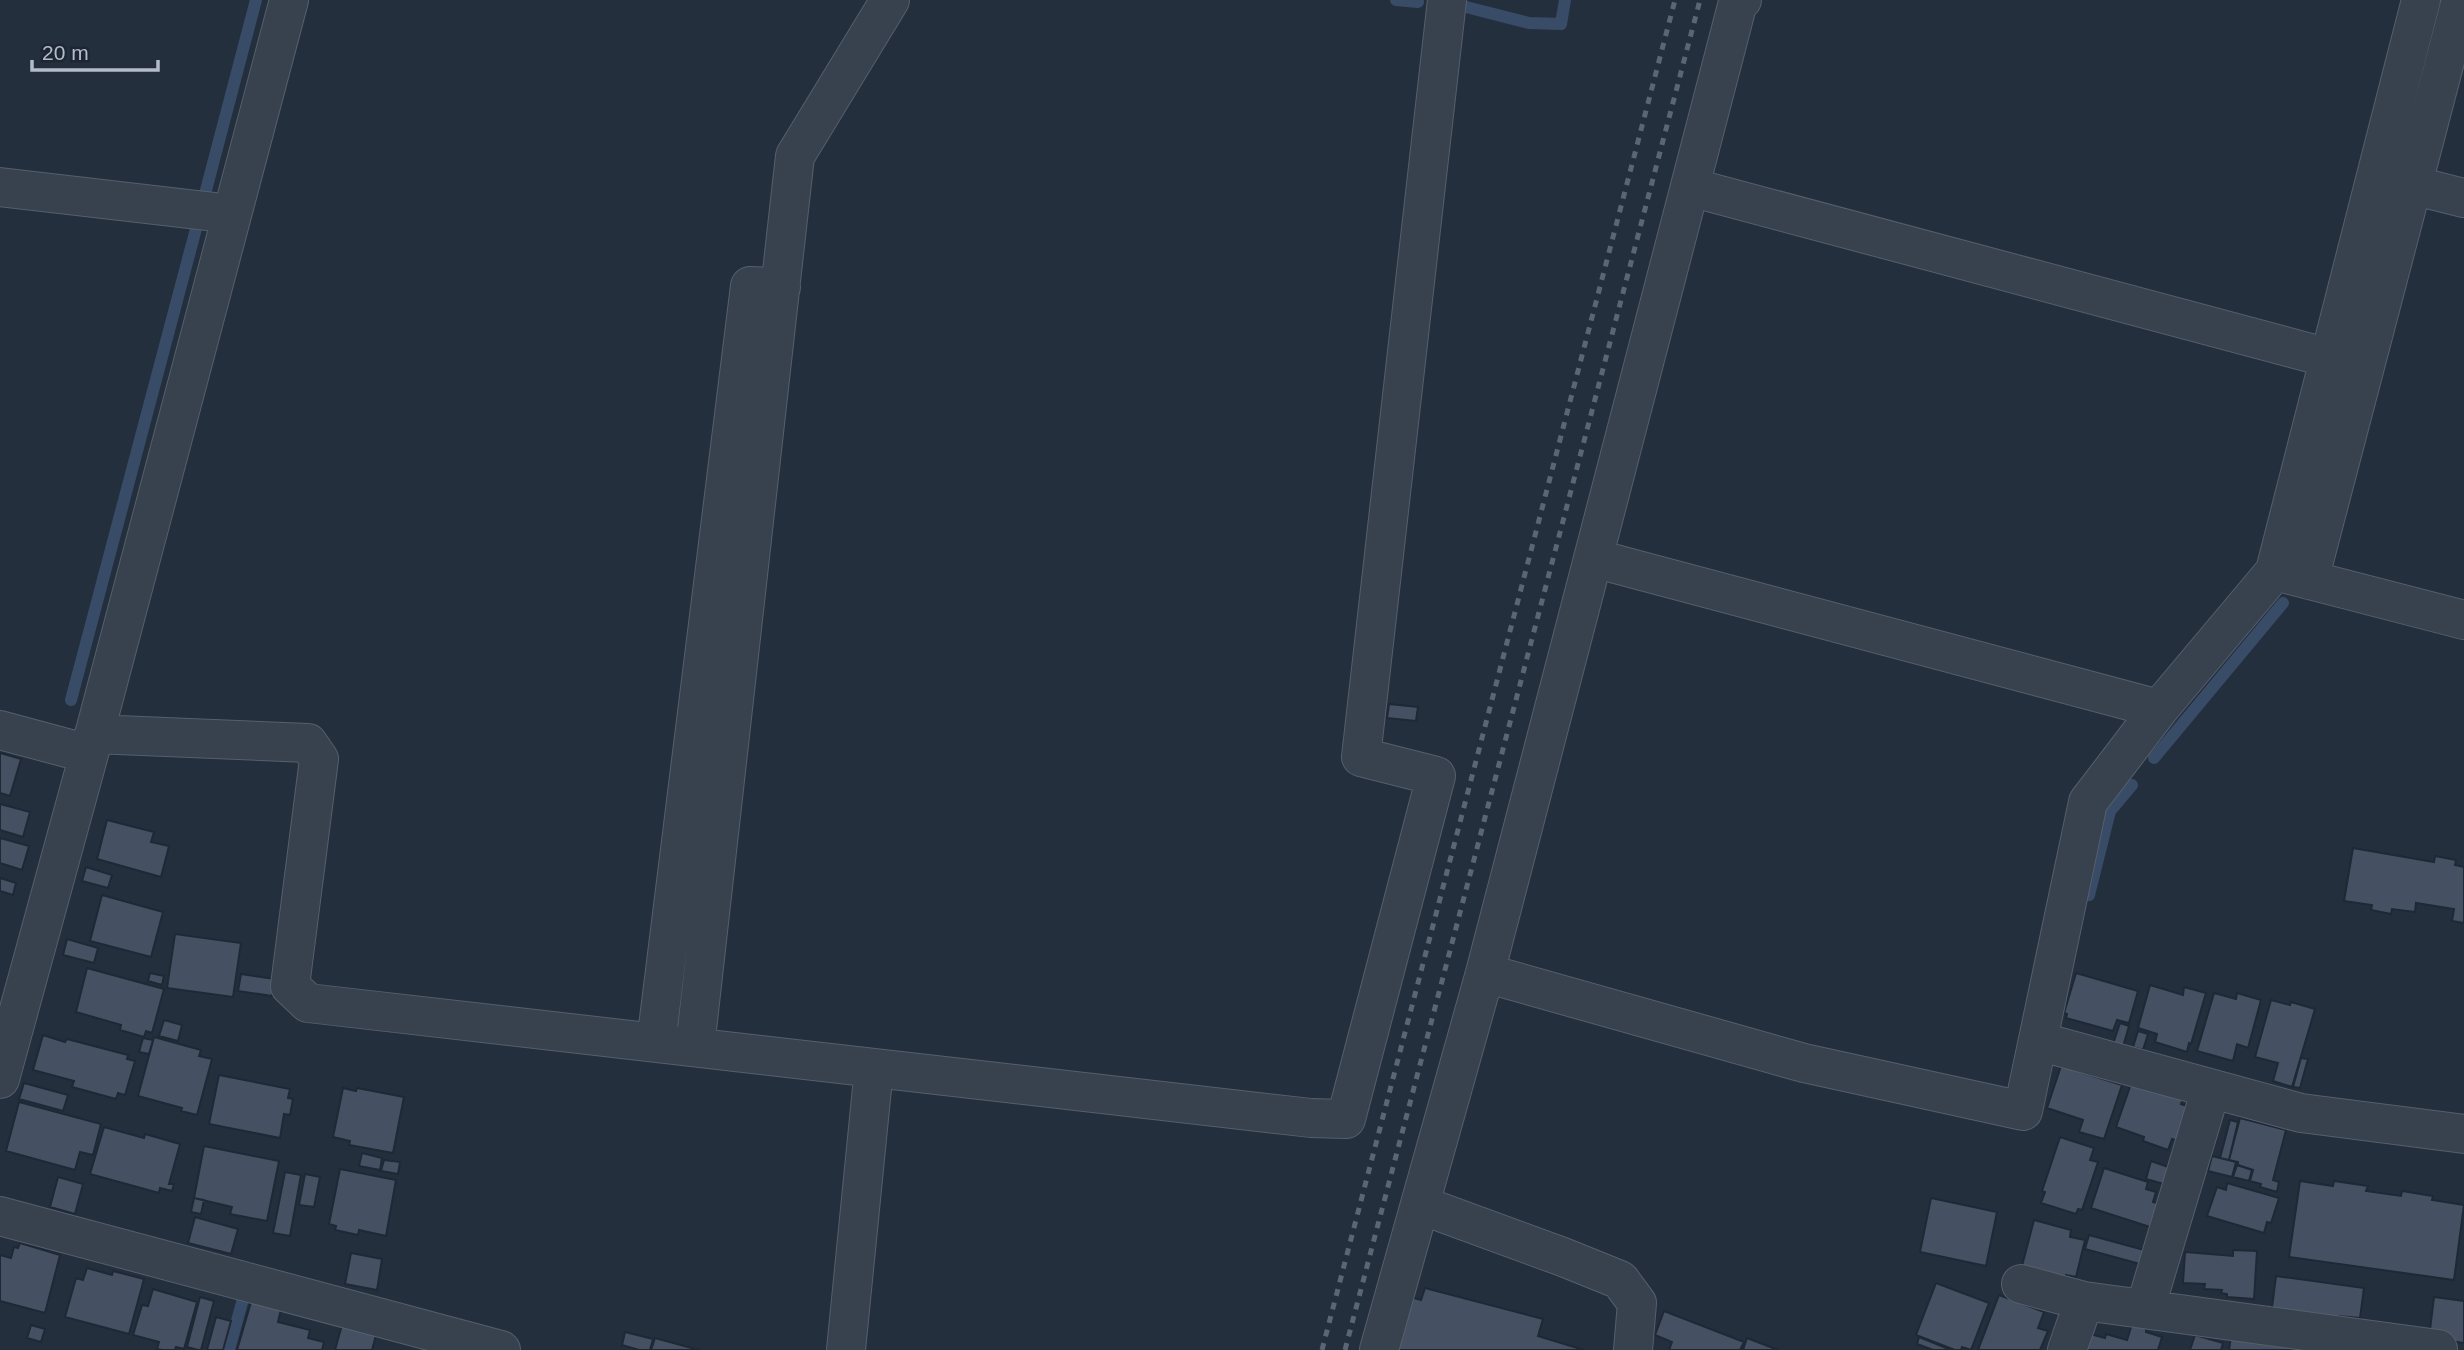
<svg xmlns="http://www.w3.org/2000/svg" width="2464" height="1350" font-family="Arial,sans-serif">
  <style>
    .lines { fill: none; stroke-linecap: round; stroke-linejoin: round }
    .stream { stroke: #394c67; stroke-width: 12 }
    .building { fill: #455162; stroke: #1f2835; stroke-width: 2 }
    .minor-casing { stroke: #565f6c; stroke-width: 40 }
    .minor { stroke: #38414e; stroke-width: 38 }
    .rail { stroke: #5a6575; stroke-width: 5; stroke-dasharray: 7 7; stroke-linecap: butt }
  </style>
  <rect width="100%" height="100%" fill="#242f3e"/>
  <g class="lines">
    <path class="stream" d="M 1396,0 L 1418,2
      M 1466,7 L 1529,23 L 1561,24 L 1565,0
      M 205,194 L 256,0
      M 71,700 L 197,225
      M 2154,758 L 2283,603
      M 2089,895 L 2110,811 L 2132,785
      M 229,1350 L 243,1299"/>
  </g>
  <path class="building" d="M 1389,704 L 1418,707 L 1416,721 L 1387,718 Z
    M 0,753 L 21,759 L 10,796 L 0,793 Z
    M 0,804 L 30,812 L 23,837 L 0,830 Z
    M 107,820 L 154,832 L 151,842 L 169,846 L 161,877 L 97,859 Z
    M 0,838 L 29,846 L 22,870 L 0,863 Z
    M 2353,848 L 2434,862 L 2435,856 L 2456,860 L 2455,865 L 2464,867 L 2464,923 L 2452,921 L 2454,909 L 2416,903 L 2415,912 L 2392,909 L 2391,914 L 2371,910 L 2372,905 L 2344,901 Z
    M 86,867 L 112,875 L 108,888 L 82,881 Z
    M 0,878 L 16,883 L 13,895 L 0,891 Z
    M 102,895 L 163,912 L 151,957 L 90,941 Z
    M 175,934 L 241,943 L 233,997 L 167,988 Z
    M 67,939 L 98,948 L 94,963 L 63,955 Z
    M 87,968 L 164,989 L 152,1033 L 146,1031 L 144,1037 L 120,1030 L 121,1025 L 76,1012 Z
    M 150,973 L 164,976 L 162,985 L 148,981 Z
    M 2076,973 L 2138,991 L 2129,1023 L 2117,1020 L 2113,1031 L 2066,1018 L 2067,1014 L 2064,1013 Z
    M 241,974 L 275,979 L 272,996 L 238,991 Z
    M 2150,985 L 2183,995 L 2184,987 L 2206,993 L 2191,1044 L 2189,1043 L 2187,1052 L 2155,1042 L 2157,1034 L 2138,1028 Z
    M 2214,993 L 2236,999 L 2237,993 L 2261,1000 L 2248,1048 L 2237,1044 L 2233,1061 L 2197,1051 Z
    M 2271,1000 L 2290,1005 L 2291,1002 L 2315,1009 L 2292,1087 L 2273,1081 L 2278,1063 L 2255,1057 Z
    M 164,1020 L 182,1025 L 178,1041 L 159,1036 Z
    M 2120,1023 L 2129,1026 L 2123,1047 L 2113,1044 Z
    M 2138,1031 L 2148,1034 L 2143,1050 L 2133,1047 Z
    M 43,1035 L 65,1042 L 67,1039 L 128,1055 L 127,1059 L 135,1061 L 125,1095 L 118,1093 L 116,1099 L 72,1087 L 74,1081 L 33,1070 Z
    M 154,1037 L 201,1050 L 199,1056 L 212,1059 L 197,1115 L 181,1111 L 182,1108 L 138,1096 Z
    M 143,1038 L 153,1040 L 149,1054 L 139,1052 Z
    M 2301,1058 L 2308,1059 L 2300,1088 L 2293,1087 Z
    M 2061,1066 L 2122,1085 L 2104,1139 L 2079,1132 L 2083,1120 L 2047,1108 Z
    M 219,1075 L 290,1089 L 288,1098 L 293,1099 L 290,1115 L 284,1114 L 280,1138 L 209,1124 Z
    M 2132,1081 L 2183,1098 L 2181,1104 L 2193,1108 L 2182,1142 L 2172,1139 L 2168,1150 L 2143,1141 L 2144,1137 L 2116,1127 Z
    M 24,1083 L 68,1095 L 63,1111 L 19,1099 Z
    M 343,1088 L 356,1091 L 357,1088 L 404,1097 L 393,1153 L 349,1145 L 350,1141 L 333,1137 Z
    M 19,1102 L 101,1124 L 93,1155 L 80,1152 L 75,1170 L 6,1151 Z
    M 2240,1118 L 2286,1130 L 2273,1180 L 2279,1182 L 2277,1192 L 2260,1187 L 2261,1184 L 2250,1181 L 2253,1170 L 2238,1165 L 2238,1162 L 2229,1160 Z
    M 2230,1120 L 2238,1122 L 2229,1160 L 2220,1158 Z
    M 104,1127 L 144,1138 L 145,1134 L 180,1144 L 169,1184 L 174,1184 L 172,1191 L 160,1188 L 159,1193 L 90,1174 Z
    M 2060,1137 L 2094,1148 L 2090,1160 L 2098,1162 L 2082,1210 L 2078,1209 L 2076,1214 L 2041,1203 L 2045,1192 L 2042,1191 Z
    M 204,1146 L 279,1161 L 267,1221 L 230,1214 L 232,1207 L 194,1198 Z
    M 362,1153 L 382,1158 L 380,1170 L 359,1166 Z
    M 2212,1156 L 2236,1162 L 2232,1177 L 2208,1171 Z
    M 384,1160 L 400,1162 L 398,1174 L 381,1171 Z
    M 2151,1161 L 2177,1170 L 2171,1186 L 2146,1179 Z
    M 2237,1165 L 2252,1170 L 2249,1181 L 2233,1177 Z
    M 2104,1168 L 2148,1182 L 2146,1189 L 2156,1192 L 2153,1202 L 2158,1203 L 2150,1227 L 2091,1208 Z
    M 340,1169 L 396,1180 L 386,1236 L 359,1230 L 358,1235 L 335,1230 L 336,1226 L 329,1224 Z
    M 285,1172 L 301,1175 L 290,1236 L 273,1233 Z
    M 305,1174 L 320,1177 L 314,1207 L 299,1205 Z
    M 58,1177 L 83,1184 L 75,1214 L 50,1207 Z
    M 2300,1181 L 2333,1186 L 2334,1181 L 2368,1186 L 2366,1191 L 2401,1196 L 2402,1191 L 2433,1196 L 2432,1200 L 2464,1205 L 2454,1280 L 2289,1257 Z
    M 2227,1183 L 2279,1198 L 2271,1223 L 2267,1222 L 2264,1233 L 2207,1216 L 2217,1187 L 2226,1190 Z
    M 194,1198 L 204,1200 L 201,1214 L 191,1212 Z
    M 1931,1198 L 1997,1212 L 1986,1266 L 1920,1252 Z
    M 195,1217 L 238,1229 L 231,1254 L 188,1243 Z
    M 2034,1220 L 2071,1230 L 2070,1237 L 2085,1240 L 2076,1277 L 2066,1275 L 2066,1278 L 2022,1266 Z
    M 2089,1235 L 2144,1250 L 2140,1264 L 2085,1249 Z
    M 20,1243 L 60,1255 L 45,1313 L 0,1301 L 0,1255 L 11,1258 L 14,1247 L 18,1248 Z
    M 2233,1250 L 2257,1251 L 2254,1299 L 2227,1297 L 2227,1294 L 2221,1293 L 2222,1290 L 2204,1289 L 2205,1284 L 2183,1283 L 2185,1252 L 2233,1256 Z
    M 351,1253 L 382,1259 L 377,1290 L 345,1284 Z
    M 87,1268 L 112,1275 L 113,1271 L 144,1279 L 129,1334 L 65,1317 L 76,1278 L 83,1280 Z
    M 2276,1276 L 2364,1288 L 2360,1318 L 2339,1316 L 2338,1324 L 2271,1315 Z
    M 1936,1283 L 1989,1303 L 1971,1350 L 1962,1347 L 1961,1350 L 1955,1350 L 1916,1335 Z
    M 1425,1288 L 1543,1319 L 1538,1336 L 1584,1350 L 1393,1350 L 1407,1296 L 1421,1300 Z
    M 153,1289 L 197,1302 L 184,1349 L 176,1347 L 175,1350 L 162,1350 L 157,1349 L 159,1342 L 133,1335 L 142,1305 L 148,1306 Z
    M 1999,1295 L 2044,1312 L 2038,1328 L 2048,1331 L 2040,1350 L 1978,1350 Z
    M 200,1297 L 214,1301 L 201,1350 L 198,1350 L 187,1347 Z
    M 2434,1297 L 2464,1301 L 2464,1343 L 2429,1338 Z
    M 251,1302 L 281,1309 L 278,1322 L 310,1330 L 308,1338 L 324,1342 L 322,1350 L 237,1350 Z
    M 1664,1311 L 1744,1342 L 1740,1350 L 1669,1350 L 1672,1342 L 1655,1335 Z
    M 216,1317 L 231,1321 L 223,1350 L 207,1350 Z
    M 2132,1324 L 2146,1328 L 2146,1332 L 2162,1337 L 2158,1350 L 2085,1350 L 2090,1334 L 2105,1338 L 2106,1334 L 2127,1340 Z
    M 31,1325 L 45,1329 L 41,1342 L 27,1338 Z
    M 342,1325 L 376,1335 L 372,1350 L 335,1350 Z
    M 2232,1330 L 2384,1350 L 2229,1350 Z
    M 625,1332 L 653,1339 L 650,1350 L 639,1350 L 622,1345 Z
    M 2195,1335 L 2223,1343 L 2221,1350 L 2190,1350 Z
    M 1919,1337 L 1951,1350 L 1933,1350 L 1917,1344 Z
    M 655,1338 L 699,1350 L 651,1350 Z
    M 1747,1338 L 1778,1350 L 1743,1350 Z"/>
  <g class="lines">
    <defs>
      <path id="minor" d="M 2388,179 L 2464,198
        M 0,187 L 232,214
        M 1690,187 L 2329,358
        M 1593,558 L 2159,709
        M 2275,571 L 2421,0
        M 2309,580 L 2461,0
        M 0,730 L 89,754
        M 94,734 L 308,743 L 319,759 L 290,986 L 308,1003 L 1311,1118 L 1346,1119 L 1436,776 L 1361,757 L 1447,0
        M 1485,973 L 1804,1063 L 2023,1111 L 2088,802 L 2159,709 L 2275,571 L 2464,620
        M 2038,1041 L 2301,1113 L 2464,1134
        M 656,1043 L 750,286 L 781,287
        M 695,1047 L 795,156 L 890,0
        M 0,1079 L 89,754 L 289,0
        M 1421,1205 L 1563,1257 L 1620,1280 L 1637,1303 L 1633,1350
        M 0,1216 L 501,1350
        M 2021,1284 L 2084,1301 L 2438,1349
        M 2145,1309 L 2211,1089
        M 846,1350 L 874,1068
        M 1379,1350 L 1485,973 L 1738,2 L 1742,0
        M 2067,1350 L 2084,1301"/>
    </defs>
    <use href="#minor" class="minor-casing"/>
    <use href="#minor" class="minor"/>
    <path class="rail" d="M 1322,1350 L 1675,0
      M 1345,1350 L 1700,0"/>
  </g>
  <path d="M32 60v10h126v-10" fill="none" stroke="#b4bcc9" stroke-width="3.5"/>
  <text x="42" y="60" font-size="21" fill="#b4bcc9" stroke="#1d2633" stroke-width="5" paint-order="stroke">20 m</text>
</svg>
